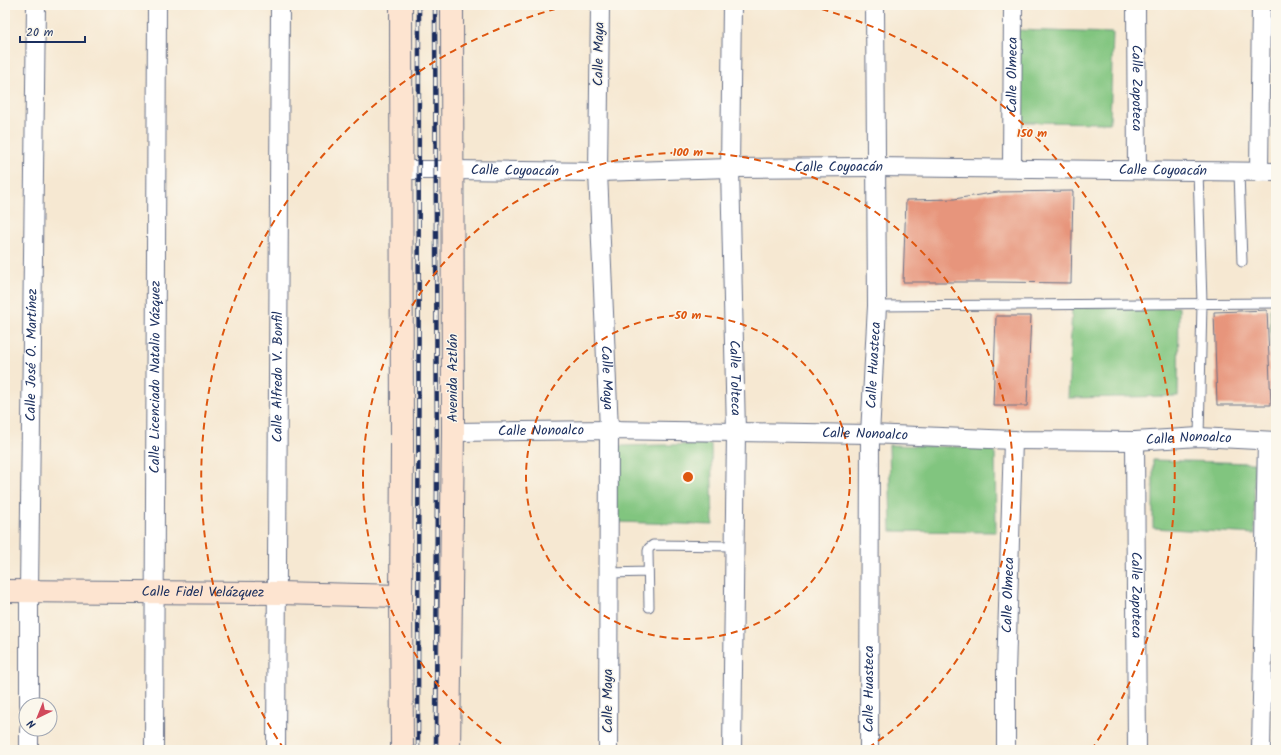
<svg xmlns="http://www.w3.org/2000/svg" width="1281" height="755" font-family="Kalam,sans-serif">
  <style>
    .green { fill: #81c57f; stroke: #4e7a6e }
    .building { fill: #e7957b }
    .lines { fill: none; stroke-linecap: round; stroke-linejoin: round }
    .lane-casing { stroke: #687087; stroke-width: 11 }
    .street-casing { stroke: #687087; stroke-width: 20 }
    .secondary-casing { stroke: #687087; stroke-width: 24 }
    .lane { stroke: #fff; stroke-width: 9 }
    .street { stroke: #fff; stroke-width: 18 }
    .secondary { stroke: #fde4d0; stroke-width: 22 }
    .rail-casing { stroke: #1b2f5e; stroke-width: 4.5 }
    .rail { stroke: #fbf7ec; stroke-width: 3; stroke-dasharray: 9; stroke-linecap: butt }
    .ring { fill: none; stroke: #de5710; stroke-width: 2; stroke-dasharray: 7 5 }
    .labels { text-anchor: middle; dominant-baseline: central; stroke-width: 3; stroke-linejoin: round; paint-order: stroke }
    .street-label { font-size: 14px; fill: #1b2f5e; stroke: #fbf7ec }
    .centre { fill: #de5710; stroke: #fbf7ec; stroke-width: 2 }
    .ring-label { font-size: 12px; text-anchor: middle; font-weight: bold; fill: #de5710; stroke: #fbf7ec; stroke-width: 3; stroke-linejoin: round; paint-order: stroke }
  </style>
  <rect width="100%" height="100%" fill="#fbf7ec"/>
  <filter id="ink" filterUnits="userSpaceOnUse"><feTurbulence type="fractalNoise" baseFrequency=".025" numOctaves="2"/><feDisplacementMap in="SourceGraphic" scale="8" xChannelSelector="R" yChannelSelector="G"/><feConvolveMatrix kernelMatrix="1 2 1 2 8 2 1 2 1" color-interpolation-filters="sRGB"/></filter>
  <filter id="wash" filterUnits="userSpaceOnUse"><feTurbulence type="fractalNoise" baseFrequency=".012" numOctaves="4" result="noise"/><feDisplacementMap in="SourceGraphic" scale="16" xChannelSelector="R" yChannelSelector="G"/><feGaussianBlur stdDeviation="0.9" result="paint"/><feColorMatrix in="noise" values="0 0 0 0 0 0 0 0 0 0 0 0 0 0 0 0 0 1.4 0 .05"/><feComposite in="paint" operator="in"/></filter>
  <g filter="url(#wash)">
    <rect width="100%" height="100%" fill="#f6e8d2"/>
    <path class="green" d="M 1017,30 L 1113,33 L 1110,123 L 1017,122 Z
      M 1072,307 L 1179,307 L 1178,396 L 1068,398 Z
      M 1270,309 L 1276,309 L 1276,408 L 1274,408 Z
      M 711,444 L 713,525 L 616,522 L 615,446 Z
      M 889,445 L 995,448 L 996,532 L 891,531 Z
      M 1153,460 L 1254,463 L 1255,534 L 1153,528 Z"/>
    <g id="blocks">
      <path class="building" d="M 1073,191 L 1071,283 L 995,282 L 903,282 L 906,200 L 954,199 L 998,192 Z
        M 1267,310 L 1271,405 L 1217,405 L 1214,312 Z
        M 996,316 L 1031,316 L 1027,406 L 993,406 Z"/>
    </g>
  </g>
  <g filter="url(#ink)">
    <use href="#blocks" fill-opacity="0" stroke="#687087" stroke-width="1"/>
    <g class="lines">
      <defs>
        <path id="lane" d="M 1198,170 L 1202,303 L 1199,437
          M 1239,172 L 1242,262
          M 877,306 L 1276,303
          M 609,573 L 648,572
          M 649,607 L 648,551 L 649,548 L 653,545 L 734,546"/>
        <g id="street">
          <path id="s1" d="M 600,5 L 598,172 L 609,430 L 608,750"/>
          <path id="s2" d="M 732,5 L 730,168 L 736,432 L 732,750"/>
          <path id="s3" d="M 1136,5 L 1137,170"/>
          <path id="s4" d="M 1012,168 L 1013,5"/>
          <path id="s5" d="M 402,170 L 452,170 L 598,172 L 730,168 L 875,167 L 1276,172"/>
          <path d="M 1259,172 L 1261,5"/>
          <path id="s6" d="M 453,432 L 609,430 L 870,434 L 1013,440 L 1135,441 L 1199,437 L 1276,441"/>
          <path id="s7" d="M 1135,441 L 1137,750"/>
          <path id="s8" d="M 29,705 L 29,591 L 36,5"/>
          <path d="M 29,729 L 29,750"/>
          <path id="s9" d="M 154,750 L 157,5"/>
          <path id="s10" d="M 276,750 L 280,5"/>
          <path id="s11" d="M 869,750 L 870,434 L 877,306 L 875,5"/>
          <path id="s12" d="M 1006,750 L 1006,673 L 1013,440"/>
          <path d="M 1261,750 L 1267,441"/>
        </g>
        <g id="secondary">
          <path d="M 401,5 L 402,446 L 401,596 L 402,750"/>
          <path id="s13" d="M 5,591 L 278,593 L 401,596"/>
          <path d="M 449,750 L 453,432 L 452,5"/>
        </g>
      </defs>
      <use href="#lane" class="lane-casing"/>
      <use href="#street" class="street-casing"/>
      <use href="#secondary" class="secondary-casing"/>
      <use href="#lane" class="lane"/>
      <use href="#street" class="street"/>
      <use href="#secondary" class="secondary"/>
      <defs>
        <path id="rail" d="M 435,5 L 437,464 L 436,750
          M 418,750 L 419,5"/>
      </defs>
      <use href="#rail" class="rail-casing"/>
      <use href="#rail" class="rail"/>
    </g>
  </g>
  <g class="ring">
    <circle cx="688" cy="477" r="162"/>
    <path d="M511 750A325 325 0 1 1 865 750"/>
    <path d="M284 749A487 487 0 0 1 566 6M810 6A487 487 0 0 1 1092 749"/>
  </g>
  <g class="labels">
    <g class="street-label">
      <text transform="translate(599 54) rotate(-89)">Calle Maya</text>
      <text stroke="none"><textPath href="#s4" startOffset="93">Calle Olmeca</textPath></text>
      <text stroke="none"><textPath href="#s3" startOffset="83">Calle Zapoteca</textPath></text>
      <text stroke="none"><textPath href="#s5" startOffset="437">Calle Coyoacán</textPath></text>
      <text stroke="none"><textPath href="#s5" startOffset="113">Calle Coyoacán</textPath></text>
      <text stroke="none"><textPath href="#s5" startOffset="761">Calle Coyoacán</textPath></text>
      <text stroke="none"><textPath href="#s8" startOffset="350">Calle José O. Martínez</textPath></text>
      <text stroke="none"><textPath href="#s11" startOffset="385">Calle Huasteca</textPath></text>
      <text stroke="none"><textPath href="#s1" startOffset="373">Calle Maya</textPath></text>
      <text stroke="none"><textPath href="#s2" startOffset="373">Calle Tolteca</textPath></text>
      <text stroke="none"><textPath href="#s9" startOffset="373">Calle Licenciado Natalio Vázquez</textPath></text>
      <text stroke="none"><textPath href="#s10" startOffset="373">Calle Alfredo V. Bonfil</textPath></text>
      <text transform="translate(453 378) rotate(-90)">Avenida Aztlán</text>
      <text stroke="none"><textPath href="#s6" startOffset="88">Calle Nonoalco</textPath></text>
      <text stroke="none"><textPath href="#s6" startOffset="412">Calle Nonoalco</textPath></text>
      <text stroke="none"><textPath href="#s6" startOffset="736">Calle Nonoalco</textPath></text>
      <text stroke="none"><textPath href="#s13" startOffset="198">Calle Fidel Velázquez</textPath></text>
      <text stroke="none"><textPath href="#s12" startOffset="155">Calle Olmeca</textPath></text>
      <text stroke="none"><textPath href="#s7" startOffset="154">Calle Zapoteca</textPath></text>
      <text stroke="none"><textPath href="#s11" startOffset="61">Calle Huasteca</textPath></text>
      <text transform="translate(608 701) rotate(-90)">Calle Maya</text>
    </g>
  </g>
  <circle cx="688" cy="477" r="6" class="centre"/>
  <g class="ring-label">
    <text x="1032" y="137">150 m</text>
    <text x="688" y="156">100 m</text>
    <text x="688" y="319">50 m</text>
  </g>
  <rect width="1281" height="755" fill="none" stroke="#fbf7ec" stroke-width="20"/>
  <g transform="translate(38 717) rotate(223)"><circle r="19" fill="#fbf7ec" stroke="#a1a7b3"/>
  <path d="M0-3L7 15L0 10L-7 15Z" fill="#d1495b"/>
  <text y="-6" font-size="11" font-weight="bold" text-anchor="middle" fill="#1b2f5e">N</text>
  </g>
  <path d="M20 36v6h65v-6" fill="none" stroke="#1b2f5e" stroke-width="2"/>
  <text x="26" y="36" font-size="12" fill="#1b2f5e" stroke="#fbf7ec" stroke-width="3" paint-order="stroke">20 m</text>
</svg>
